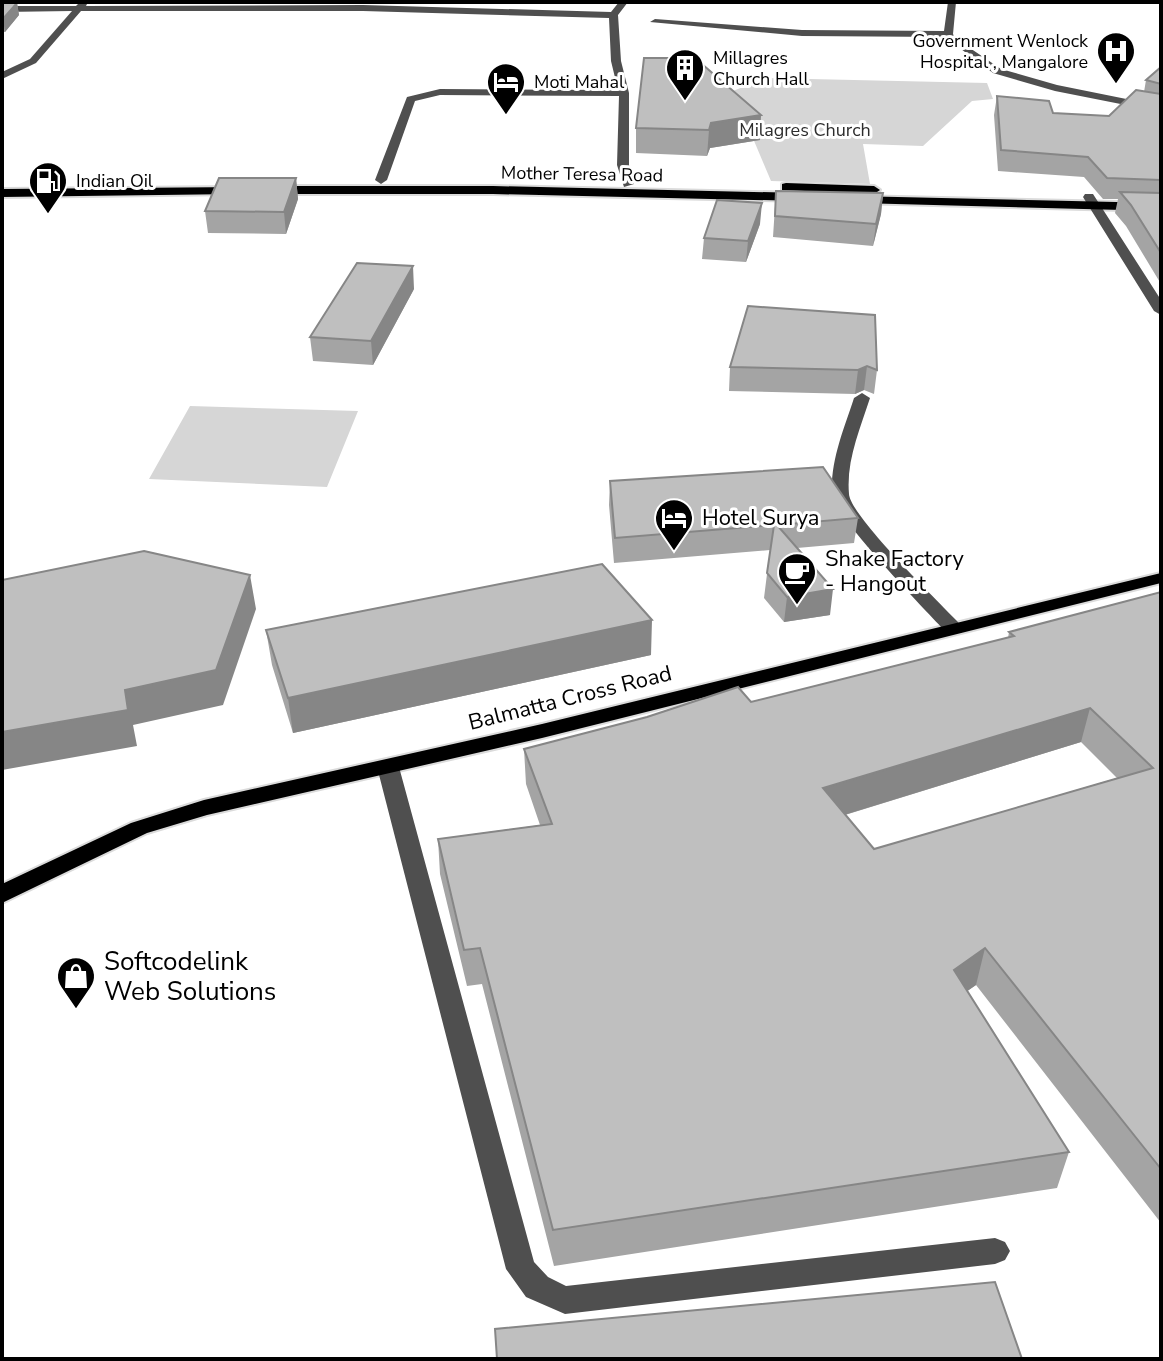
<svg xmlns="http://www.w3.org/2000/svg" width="1163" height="1361" font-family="'Nunito Sans',sans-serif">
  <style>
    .green { fill: #d6d6d6 }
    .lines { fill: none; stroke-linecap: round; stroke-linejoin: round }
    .major-casing { stroke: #dbdbdb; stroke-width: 4 }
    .minor { fill: #4f4f4f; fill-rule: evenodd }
    .major { fill: #000; fill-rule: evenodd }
    .wall { fill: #a4a4a4; fill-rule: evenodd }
    .shaded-wall { fill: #868686 }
    .building { fill: #bfbfbf; stroke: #868686; stroke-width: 2; fill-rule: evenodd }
    .labels { text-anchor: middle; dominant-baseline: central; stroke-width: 6; stroke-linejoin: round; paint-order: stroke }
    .far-poi-label { font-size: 18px; fill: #000; stroke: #fff; text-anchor: start }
    .far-park-label { font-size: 18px; fill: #2d2d2d; stroke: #fff }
    .far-street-label { font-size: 18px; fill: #000; stroke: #fff }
    .poi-label { font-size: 22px; fill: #000; stroke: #fff; text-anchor: start }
    .street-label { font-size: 22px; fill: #000; stroke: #fff }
    .near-poi-label { font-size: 26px; fill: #000; stroke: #fff; text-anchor: start }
  </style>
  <rect width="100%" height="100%" fill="#fff"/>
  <path class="green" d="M 765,78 L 987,83 L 993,99 L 972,101 L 923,146 L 863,144 L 870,184 L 771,181 L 733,91 Z
    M 190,406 L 358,411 L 327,487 L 149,479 Z"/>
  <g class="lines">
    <defs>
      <path id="major" d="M 786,183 L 874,186 L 880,190 L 874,194 L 782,190 L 782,184 Z
        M 493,186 L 802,193 L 808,197 L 802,201 L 493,194 L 270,194 L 264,190 L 270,186 Z
        M 242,187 L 242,193 L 238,194 L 2,197 L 2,189 Z
        M 854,196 L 1161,203 L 1161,211 L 858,203 L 854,202 Z
        M 1161,573 L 1161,583 L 542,738 L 207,815 L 147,833 L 2,903 L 2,884 L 131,823 L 204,800 L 542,724 Z"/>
    </defs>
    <use href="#major" class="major-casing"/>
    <path class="minor" d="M 80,2 L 88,2 L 86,6 L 363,5 L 611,12 L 619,2 L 628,2 L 618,15 L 621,61 L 629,93 L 629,165 L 634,184 L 624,187 L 617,165 L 619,96 L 440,95 L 415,101 L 387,180 L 381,184 L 375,180 L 407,97 L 440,89 L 618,90 L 611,61 L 609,18 L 363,11 L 81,11 L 36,63 L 2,79 L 2,72 L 30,59 L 72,11 L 2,12 L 2,6 L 76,6 Z
      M 948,2 L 956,2 L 953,34 L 955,38 L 1001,69 L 1057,85 L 1161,106 L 1161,112 L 1055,91 L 993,73 L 945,37 L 802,36 L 650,22 L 655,19 L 802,30 L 944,31 Z
      M 1085,194 L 1093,194 L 1161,300 L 1161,315 L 1154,311 L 1083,197 Z
      M 862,393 L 870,398 C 860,429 846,461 849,494 C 850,516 941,604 961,625 L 964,629 L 961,633 L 947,633 C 928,613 833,515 832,495 C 830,461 844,429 854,398 Z
      M 388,760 L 396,762 L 399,767 L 534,1262 L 548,1277 L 566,1286 L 995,1238 L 1005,1242 L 1010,1251 L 1005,1260 L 995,1264 L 565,1314 L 526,1297 L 506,1269 L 377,767 L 380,762 Z"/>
    <use href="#major" class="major"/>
  </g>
  <path class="wall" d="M 2,2 L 30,2 L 17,3 L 19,15 L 5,32 L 2,32 Z
    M 695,58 L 760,140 L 710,148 L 707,156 L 636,153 L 636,128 Z
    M 1161,67 L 1161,284 L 1126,226 L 1115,213 L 1118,199 L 1103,199 L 1084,177 L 998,171 L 994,115 L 997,96 L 1053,113 L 1109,116 L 1144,92 L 1146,80 Z
    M 296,178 L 298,199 L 286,234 L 208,233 L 205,211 Z
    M 776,191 L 883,193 L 881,214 L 873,246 L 773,237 Z
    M 760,224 L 746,262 L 702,259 L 704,238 Z
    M 414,289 L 373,365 L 313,361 L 310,337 Z
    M 748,306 L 877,370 L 874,394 L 864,390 L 855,394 L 729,391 L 730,367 Z
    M 610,481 L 858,518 L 854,543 L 797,548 L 830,615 L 784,622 L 764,598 L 770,550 L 614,563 L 609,505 Z
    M 1161,592 L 1161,1223 L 976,985 L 967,991 L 1069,1152 L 1057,1188 L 554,1266 L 482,984 L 467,986 L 440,874 L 438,839 L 540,825 L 526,784 L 524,749 L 751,702 L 1008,638 L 1009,632 ZM 1081,742 L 1117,778 L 874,849 L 845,815 Z
    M 266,630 L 651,655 L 293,733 L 272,665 Z"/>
  <path class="shaded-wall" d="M 17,3 L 19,15 L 5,32 L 3,20 Z
    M 761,115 L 760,140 L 710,148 L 707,156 L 709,130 L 711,123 Z
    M 296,178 L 298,199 L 286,234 L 284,212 Z
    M 883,193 L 881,214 L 873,246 L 876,224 Z
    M 762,203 L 760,224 L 746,262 L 748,241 Z
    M 413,266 L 414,289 L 373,365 L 371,341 Z
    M 867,366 L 864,390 L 855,394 L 858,370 Z
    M 250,575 L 256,609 L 223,705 L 133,725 L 137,746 L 2,770 L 2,732 L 125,690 Z
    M 833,589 L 830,615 L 784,622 L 787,597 Z
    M 652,620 L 651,655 L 293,733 L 288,698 Z
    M 1090,708 L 1081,742 L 818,823 L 823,788 Z
    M 985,948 L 976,985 L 946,1006 L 954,970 Z"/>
  <path class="building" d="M 2,3 L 17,3 L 2,20 Z
    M 644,58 L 695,58 L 761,115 L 711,123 L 709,130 L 636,128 Z
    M 1161,67 L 1161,84 L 1146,80 Z
    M 1136,90 L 1161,94 L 1161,180 L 1107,178 L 1088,157 L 1001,150 L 997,96 L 1049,101 L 1053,113 L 1109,116 Z
    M 219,178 L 296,178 L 284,212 L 205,211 Z
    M 776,191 L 883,193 L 876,224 L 775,216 Z
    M 1120,192 L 1161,193 L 1161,253 L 1131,205 Z
    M 717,200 L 762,203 L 748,241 L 704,238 Z
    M 357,263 L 413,266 L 371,341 L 310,337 Z
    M 748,306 L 875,315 L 877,370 L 867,366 L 858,370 L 730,367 Z
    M 823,467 L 858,518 L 777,525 L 833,589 L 787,597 L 767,573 L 774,525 L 615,538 L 610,481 Z
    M 144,551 L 250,575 L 216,670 L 125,690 L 128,710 L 2,732 L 2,580 Z
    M 602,564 L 652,620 L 288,698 L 266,630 Z
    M 1161,592 L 1161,1169 L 985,948 L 954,970 L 1069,1152 L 553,1230 L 480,948 L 464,950 L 438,839 L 552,824 L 524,749 L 647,717 L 738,687 L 751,702 L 1014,636 L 1009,632 ZM 1090,708 L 1153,768 L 874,849 L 823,788 Z
    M 995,1282 L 1022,1359 L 497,1359 L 495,1329 Z"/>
  <defs>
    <symbol id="hospital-pin" viewBox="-11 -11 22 30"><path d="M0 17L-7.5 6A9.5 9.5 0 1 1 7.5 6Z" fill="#000" stroke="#fff"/><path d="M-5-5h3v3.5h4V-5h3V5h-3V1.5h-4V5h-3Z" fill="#fff"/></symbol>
    <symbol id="building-pin" viewBox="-11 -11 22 30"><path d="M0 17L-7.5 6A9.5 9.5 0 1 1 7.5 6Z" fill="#000" stroke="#fff"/><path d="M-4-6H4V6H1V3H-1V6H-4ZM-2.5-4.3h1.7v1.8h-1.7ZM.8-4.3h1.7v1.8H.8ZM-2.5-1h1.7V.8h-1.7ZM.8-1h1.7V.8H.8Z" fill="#fff"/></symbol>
    <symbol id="hotel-pin" viewBox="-11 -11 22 30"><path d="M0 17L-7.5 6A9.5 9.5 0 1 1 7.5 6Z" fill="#000" stroke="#fff"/><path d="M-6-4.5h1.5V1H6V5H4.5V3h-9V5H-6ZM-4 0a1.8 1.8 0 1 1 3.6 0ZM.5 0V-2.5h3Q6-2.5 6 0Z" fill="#fff"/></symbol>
    <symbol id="fuel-pin" viewBox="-11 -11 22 30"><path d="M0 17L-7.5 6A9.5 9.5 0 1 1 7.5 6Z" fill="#000" stroke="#fff"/><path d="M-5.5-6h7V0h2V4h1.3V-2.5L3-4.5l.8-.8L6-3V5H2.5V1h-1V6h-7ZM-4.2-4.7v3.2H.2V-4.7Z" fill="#fff"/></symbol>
    <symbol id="cafe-pin" viewBox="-11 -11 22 30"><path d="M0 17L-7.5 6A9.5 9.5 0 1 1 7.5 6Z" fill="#000" stroke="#fff"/><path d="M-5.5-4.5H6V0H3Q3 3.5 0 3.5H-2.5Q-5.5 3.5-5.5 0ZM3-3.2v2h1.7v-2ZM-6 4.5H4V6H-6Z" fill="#fff"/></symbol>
    <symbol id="shop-pin" viewBox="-11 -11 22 30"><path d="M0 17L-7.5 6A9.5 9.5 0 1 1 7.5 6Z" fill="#000" stroke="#fff"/><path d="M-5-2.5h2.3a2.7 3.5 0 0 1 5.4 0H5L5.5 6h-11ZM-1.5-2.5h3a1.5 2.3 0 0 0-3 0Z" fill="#fff"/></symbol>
  </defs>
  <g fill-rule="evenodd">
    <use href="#hospital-pin" x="1094" y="29" width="44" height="60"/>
    <use href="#building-pin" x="663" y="46" width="44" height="60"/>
    <use href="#hotel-pin" x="484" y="60" width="44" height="60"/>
    <use href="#fuel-pin" x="26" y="159" width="44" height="60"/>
    <use href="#hotel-pin" x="652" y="496" width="44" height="60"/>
    <use href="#cafe-pin" x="775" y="550" width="44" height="60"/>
    <use href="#shop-pin" x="54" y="954" width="44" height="60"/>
  </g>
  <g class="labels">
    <g class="far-poi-label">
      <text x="1088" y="41" text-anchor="end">Government Wenlock<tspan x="1088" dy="21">Hospital , Mangalore</tspan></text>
      <text x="713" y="58">Millagres<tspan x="713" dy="21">Church Hall</tspan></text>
      <text x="534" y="82">Moti Mahal</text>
      <text x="76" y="181">Indian Oil</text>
    </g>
    <g class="far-park-label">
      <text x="805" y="130">Milagres Church</text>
    </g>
    <g class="far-street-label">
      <text transform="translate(582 174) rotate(1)">Mother Teresa Road</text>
    </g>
    <g class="poi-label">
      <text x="702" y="518">Hotel Surya</text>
      <text x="825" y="559">Shake Factory<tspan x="825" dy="25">- Hangout</tspan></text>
    </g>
    <g class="street-label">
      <text transform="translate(570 698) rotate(-14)">Balmatta Cross Road</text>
    </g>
    <g class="near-poi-label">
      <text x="104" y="961">Softcodelink<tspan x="104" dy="30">Web Solutions</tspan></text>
    </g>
  </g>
  <rect width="1163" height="1361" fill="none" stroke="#000000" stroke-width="8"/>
</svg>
